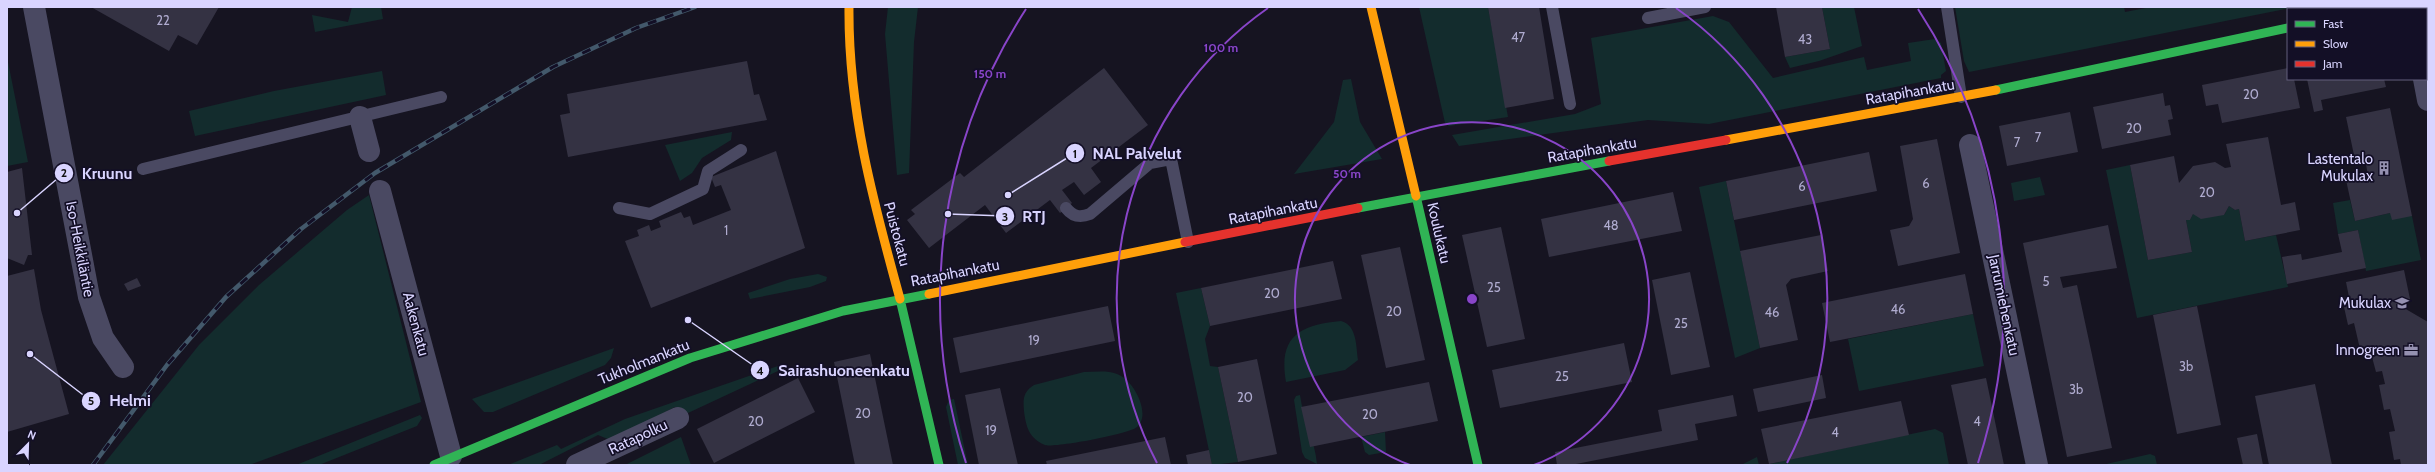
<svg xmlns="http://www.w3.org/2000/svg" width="2435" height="472" font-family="Cabin,sans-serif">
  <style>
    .green { fill: #132c2d }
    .building { fill: #343243 }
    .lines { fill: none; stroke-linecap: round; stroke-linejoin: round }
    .lane { stroke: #4a4962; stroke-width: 12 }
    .street { stroke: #4a4962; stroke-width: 22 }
    .fast { stroke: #30b455; stroke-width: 9 }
    .slow { stroke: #ff9f0a; stroke-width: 9 }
    .jam { stroke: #e5322d; stroke-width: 9 }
    .rail-casing { stroke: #43596b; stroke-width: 4.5 }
    .rail { stroke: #130f26; stroke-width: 3; stroke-dasharray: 9; stroke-linecap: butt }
    .ring { fill: none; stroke: #8945c9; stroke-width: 2 }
    .labels { text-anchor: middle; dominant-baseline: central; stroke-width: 3.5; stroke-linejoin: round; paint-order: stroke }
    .number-label { font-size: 13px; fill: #b0acd0 }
    .street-label { font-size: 15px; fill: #d9d4ff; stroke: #130f26 }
    .poi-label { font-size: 15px; fill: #d9d4ff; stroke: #130f26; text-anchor: end }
    .centre { fill: #8945c9; stroke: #130f26; stroke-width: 2 }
    .ring-label { font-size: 12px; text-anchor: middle; font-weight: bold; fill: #8945c9; stroke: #130f26; stroke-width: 3.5; stroke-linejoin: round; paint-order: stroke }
    .leader { fill: none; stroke: #d9d4ff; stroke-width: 1.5 }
    .callout-dot { fill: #d9d4ff; stroke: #130f26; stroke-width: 1.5 }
    .mark-label { font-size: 12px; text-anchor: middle; font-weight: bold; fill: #111 }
    .callout-label { font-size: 16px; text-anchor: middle; font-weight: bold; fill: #d9d4ff; stroke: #130f26; stroke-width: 3.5; stroke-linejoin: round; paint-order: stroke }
  </style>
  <rect width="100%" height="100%" fill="#161421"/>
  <path class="green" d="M 352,7 L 381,7 L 383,19 L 315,32 L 312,15 L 348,22 Z
    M 888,7 L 918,7 L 914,42 L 909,173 L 897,175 L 885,34 Z
    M 1419,7 L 1488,7 L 1508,117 L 1449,126 L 1445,123 Z
    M 1822,7 L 1854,7 L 1862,46 L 1819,61 L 1790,68 L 1785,57 L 1830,49 Z
    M 1955,7 L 2124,7 L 2125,12 L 2151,7 L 2295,7 L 1969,72 L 1964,61 Z
    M 1713,16 L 1729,22 L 1773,78 L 1864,57 L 1867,70 L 1911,61 L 1908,43 L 1935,39 L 1941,43 L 1946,71 L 1941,75 L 1941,78 L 1709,124 L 1648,120 L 1459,146 L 1452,135 L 1575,114 L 1601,104 L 1591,38 Z
    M 8,62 L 28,162 L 7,166 L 7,63 Z
    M 382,71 L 386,95 L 195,136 L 189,111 L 274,91 Z
    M 1351,79 L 1360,122 L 1382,159 L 1294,174 L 1334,122 L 1343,80 Z
    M 732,132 L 731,140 L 702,158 L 692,173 L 680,181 L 665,145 Z
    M 2130,165 L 2148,260 L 2192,252 L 2186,220 L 2190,220 L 2193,214 L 2224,215 L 2229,206 L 2235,210 L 2239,209 L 2245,241 L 2276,235 L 2288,287 L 2137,318 L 2106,170 Z
    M 2040,177 L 2045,195 L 2014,201 L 2011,183 Z
    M 1726,181 L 1760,348 L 1735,358 L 1699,187 Z
    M 369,195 L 421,402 L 249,465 L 103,465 L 199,345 L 259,285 L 347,210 Z
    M 2350,200 L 2355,221 L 2390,213 L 2412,216 L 2421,260 L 2366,271 L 2358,230 L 2338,234 L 2333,203 Z
    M 818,274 L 827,277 L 826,281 L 810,287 L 750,299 L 748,293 L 790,279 Z
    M 1201,288 L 1210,326 L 1205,339 L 1210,366 L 1218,367 L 1238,462 L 1212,465 L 1176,293 Z
    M 1973,314 L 1984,366 L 1859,391 L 1848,339 Z
    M 1341,321 C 1357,325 1356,346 1358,360 L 1345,370 L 1286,382 C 1278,336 1300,325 1341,321 Z
    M 614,348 L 611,358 L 605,365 L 493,412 L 484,412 L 472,399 Z
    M 778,366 L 780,370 L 688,413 L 675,407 L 610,440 L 598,435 L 539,465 L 508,465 L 557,445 L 561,449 L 625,419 Z
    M 1084,372 C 1095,372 1107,370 1117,374 C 1133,379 1152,414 1137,427 C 1130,434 1054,448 1045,445 C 1029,438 1026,427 1024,411 C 1023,399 1023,392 1034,385 Z
    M 1300,395 C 1303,419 1315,440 1317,464 L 1305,458 L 1302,452 L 1294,400 L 1296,396 Z
    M 954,399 L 968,465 L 958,465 L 946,407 L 949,400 Z
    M 420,415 L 422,418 L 417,426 L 319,465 L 296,465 Z
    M 1935,429 L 1943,433 L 1949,465 L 1769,464 Z
    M 1385,432 L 1386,452 L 1369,455 L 1365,452 L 1361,437 Z
    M 681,437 L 691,465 L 625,465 Z
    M 2150,454 L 2155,456 L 2157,465 L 2102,465 Z
    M 1757,457 L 1759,465 L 1741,465 Z"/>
  <path class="building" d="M 91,7 L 219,7 L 197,45 L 178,35 L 169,51 Z
    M 1488,7 L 1539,7 L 1554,99 L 1505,108 Z
    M 1776,7 L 1822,7 L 1830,49 L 1785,57 Z
    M 747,61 L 754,95 L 759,94 L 767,120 L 568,157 L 560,115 L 570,113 L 567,94 Z
    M 1104,68 L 1148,125 L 1091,168 L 1101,182 L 1084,195 L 1074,182 L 1062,190 L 1072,203 L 1060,213 L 1050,200 L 1006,233 L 985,205 L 929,248 L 907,220 L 915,214 L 911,210 L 960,173 L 964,177 Z
    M 2288,68 L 2288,79 L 2294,79 L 2300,108 L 2222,123 L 2218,104 L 2206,106 L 2202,85 Z
    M 2307,79 L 2384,79 L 2386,87 L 2321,100 L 2323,110 L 2314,112 Z
    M 2163,93 L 2165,106 L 2170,105 L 2173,119 L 2168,120 L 2171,135 L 2102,149 L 2093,107 Z
    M 2390,108 L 2412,216 L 2392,220 L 2390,213 L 2355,221 L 2346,180 L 2368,176 L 2365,158 L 2355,160 L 2346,117 Z
    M 2070,112 L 2078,152 L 2007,166 L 1999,126 Z
    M 2268,137 L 2281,205 L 2295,202 L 2300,230 L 2245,241 L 2239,209 L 2235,210 L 2229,206 L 2224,215 L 2201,219 L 2193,214 L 2190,220 L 2186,220 L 2192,252 L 2148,260 L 2130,165 L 2174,156 L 2179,183 L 2193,166 L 2215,162 L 2225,168 L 2231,167 L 2226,144 Z
    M 1937,139 L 1960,253 L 1898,266 L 1890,230 L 1909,226 L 1913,219 L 1900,146 Z
    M 776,151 L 805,248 L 651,308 L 625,241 L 639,236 L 637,230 L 649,225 L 651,231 L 661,227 L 659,221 L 681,212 L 684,218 L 690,216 L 693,225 L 731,210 L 721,185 L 715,187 L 711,177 Z
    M 1869,152 L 1877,191 L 1734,220 L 1726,181 Z
    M 22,168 L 32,255 L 28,255 L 24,265 L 7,258 L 7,172 Z
    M 1673,192 L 1682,231 L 1549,257 L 1541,219 Z
    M 2108,225 L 2117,268 L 2060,277 L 2063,288 L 2077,285 L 2112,448 L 2067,457 L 2023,243 Z
    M 1501,227 L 1525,339 L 1487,347 L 1462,235 Z
    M 2358,230 L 2366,268 L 2287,284 L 2282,257 L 2301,254 L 2302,260 L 2342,252 L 2338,234 Z
    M 1821,235 L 1828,271 L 1791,279 L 1786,285 L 1798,340 L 1760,348 L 1740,251 Z
    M 1400,247 L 1425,360 L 1386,368 L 1361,255 Z
    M 1333,261 L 1342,299 L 1210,326 L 1201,288 Z
    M 34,269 L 41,310 L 69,414 L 7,432 L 7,276 Z
    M 2404,270 L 2410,299 L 2403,300 L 2404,308 L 2428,322 L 2428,465 L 2401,465 L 2400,459 L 2394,460 L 2389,432 L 2395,431 L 2390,409 L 2384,410 L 2379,385 L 2385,384 L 2382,371 L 2376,372 L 2372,357 L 2379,355 L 2377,346 L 2360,349 L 2354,323 L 2348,325 L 2342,298 L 2349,297 L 2346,282 Z
    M 1690,272 L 1710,367 L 1671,375 L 1652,280 Z
    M 1965,274 L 1973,314 L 1830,342 L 1822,303 Z
    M 137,278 L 141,286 L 128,291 L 124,284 Z
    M 1108,306 L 1115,341 L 960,373 L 953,338 Z
    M 2197,306 L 2221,425 L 2177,434 L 2153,315 Z
    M 1624,343 L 1632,382 L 1500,408 L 1492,370 Z
    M 870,354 L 893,465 L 855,465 L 834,362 Z
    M 1257,359 L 1277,454 L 1238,462 L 1218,367 Z
    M 1822,375 L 1826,398 L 1758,412 L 1753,389 Z
    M 798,378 L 815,412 L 714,463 L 697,429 Z
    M 1986,378 L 2004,465 L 1968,465 L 1951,385 Z
    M 1429,382 L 1438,421 L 1310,447 L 1301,407 Z
    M 2315,384 L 2332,465 L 2269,465 L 2255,396 Z
    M 1000,388 L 1018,465 L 979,465 L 965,395 Z
    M 1733,395 L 1737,416 L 1695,424 L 1698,440 L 1571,465 L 1557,465 L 1555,452 L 1662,431 L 1658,410 Z
    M 1901,401 L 1909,435 L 1769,464 L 1761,429 Z
    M 2257,434 L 2263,465 L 2243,465 L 2237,438 Z
    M 1165,437 L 1171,465 L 1047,465 L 1046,461 Z
    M 1209,450 L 1212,465 L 1188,465 L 1186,455 Z"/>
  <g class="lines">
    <path class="lane" d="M 1552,7 L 1570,104
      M 1947,7 L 1961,97
      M 1648,18 L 1705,7
      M 143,169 L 441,97
      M 619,208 L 650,214 L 703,189 L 708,171 L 741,150
      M 1066,208 C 1073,217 1080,218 1090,214 L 1150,163 L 1171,159 L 1188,242"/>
    <path class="street" d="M 34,7 L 89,297 L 103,338 L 123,367
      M 2424,79 L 2428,100
      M 360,117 L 369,151
      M 1970,145 L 2037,465
      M 380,191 L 451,456
      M 577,465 L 678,418"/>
    <path class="fast" d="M 2426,16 L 2428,16
      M 1996,90 L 2288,28
      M 1416,196 L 1478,465
      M 1358,208 L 1609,161
      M 900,299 L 939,465
      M 434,465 L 690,358 L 843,311 L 929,294"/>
    <path class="slow" d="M 849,7 C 848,109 873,201 900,299
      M 1371,7 L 1416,196
      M 1726,140 L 1996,90
      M 929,294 L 1185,242"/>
    <path class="jam" d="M 2330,9 L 2334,7
      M 1609,161 L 1726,140
      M 1185,242 L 1358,208"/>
    <defs>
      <path id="rail" d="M 93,465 L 167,365 L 226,297 L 301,229 L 375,173 L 553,67 L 636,28 L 695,7"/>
    </defs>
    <use href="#rail" class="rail-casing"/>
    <use href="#rail" class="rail"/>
  </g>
  <g class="ring">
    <path d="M1410 465A177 177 0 1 1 1534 465"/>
    <path d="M1157 463A355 355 0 0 1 1268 8M1676 8A355 355 0 0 1 1787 463"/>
    <path d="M966 463A532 532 0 0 1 1026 9M1918 9A532 532 0 0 1 1978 463"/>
  </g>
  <defs>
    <symbol id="building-bare" viewBox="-9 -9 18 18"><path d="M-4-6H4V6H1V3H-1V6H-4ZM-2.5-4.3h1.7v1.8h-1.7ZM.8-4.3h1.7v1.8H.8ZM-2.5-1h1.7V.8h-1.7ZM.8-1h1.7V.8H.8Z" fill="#9591b1" stroke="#130f26" stroke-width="2.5" paint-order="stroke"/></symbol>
    <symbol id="school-bare" viewBox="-9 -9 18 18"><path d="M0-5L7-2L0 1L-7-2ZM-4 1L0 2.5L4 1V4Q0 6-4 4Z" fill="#9591b1" stroke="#130f26" stroke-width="2.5" paint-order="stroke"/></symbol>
    <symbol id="office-bare" viewBox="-9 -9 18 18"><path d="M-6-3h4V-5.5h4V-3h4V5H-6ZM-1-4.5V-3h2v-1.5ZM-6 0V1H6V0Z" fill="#9591b1" stroke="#130f26" stroke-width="2.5" paint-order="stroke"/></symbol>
  </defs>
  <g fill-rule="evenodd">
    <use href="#building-bare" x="2374" y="158" width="20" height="20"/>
    <use href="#school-bare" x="2392" y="293" width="20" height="20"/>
    <use href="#office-bare" x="2401" y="340" width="20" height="20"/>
  </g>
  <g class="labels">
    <g class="number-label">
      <text x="163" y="20">22</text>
      <text x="1518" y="37">47</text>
      <text x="1805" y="39">43</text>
      <text x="2251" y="94">20</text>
      <text x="2134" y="128">20</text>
      <text x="2038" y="137">7</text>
      <text x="2017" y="142">7</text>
      <text x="1926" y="183">6</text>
      <text x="1802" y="186">6</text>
      <text x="2207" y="192">20</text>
      <text x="1611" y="225">48</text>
      <text x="726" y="230">1</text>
      <text x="2046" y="281">5</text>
      <text x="1494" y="287">25</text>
      <text x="1272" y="293">20</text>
      <text x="1898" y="309">46</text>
      <text x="1394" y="311">20</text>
      <text x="1772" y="312">46</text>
      <text x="1681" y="323">25</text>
      <text x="1034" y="340">19</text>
      <text x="2186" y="366">3b</text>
      <text x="1562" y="376">25</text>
      <text x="2076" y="389">3b</text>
      <text x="1245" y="397">20</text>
      <text x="863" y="413">20</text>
      <text x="1370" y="414">20</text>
      <text x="756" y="421">20</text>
      <text x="1977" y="421">4</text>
      <text x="991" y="430">19</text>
      <text x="1835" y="432">4</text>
    </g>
    <g class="street-label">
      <text transform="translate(1910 92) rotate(-10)">Ratapihankatu</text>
      <text transform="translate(1592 150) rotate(-10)">Ratapihankatu</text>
      <text transform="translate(1273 211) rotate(-11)">Ratapihankatu</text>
      <text transform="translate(1439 233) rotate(77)">Koulukatu</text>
      <text transform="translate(897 234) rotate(75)">Puistokatu</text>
      <text transform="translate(80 249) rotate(79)">Iso-Heikkiläntie</text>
      <text transform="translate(955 273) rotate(-11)">Ratapihankatu</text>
      <text transform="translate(2004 305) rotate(78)">Jarrumiehenkatu</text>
      <text transform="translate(416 324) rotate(75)">Aakenkatu</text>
      <text transform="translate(644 362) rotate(-22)">Tukholmankatu</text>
      <text transform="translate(638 437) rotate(-25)">Ratapolku</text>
    </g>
    <g class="poi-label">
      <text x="2373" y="159">Lastentalo<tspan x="2373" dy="17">Mukulax</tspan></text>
      <text x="2391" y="303">Mukulax</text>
      <text x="2400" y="350">Innogreen</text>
    </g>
  </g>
  <circle cx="1472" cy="299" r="6" class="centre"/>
  <g class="ring-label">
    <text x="1221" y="52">100 m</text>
    <text x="990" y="78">150 m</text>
    <text x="1347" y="178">50 m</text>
  </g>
  <path class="leader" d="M1008 195L1075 153M17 213L64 173M948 214L1005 216M688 320L760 370M30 354L91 401"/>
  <g class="callout-dot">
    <circle cx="1008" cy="195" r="4"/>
    <circle cx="17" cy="213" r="4"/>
    <circle cx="948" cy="214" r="4"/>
    <circle cx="688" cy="320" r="4"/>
    <circle cx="30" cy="354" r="4"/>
    <circle cx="1075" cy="153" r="10"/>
    <circle cx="64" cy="173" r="10"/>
    <circle cx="1005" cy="216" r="10"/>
    <circle cx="760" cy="370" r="10"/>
    <circle cx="91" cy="401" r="10"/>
  </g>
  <g class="mark-label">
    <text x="1075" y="158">1</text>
    <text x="64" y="177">2</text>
    <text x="1005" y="221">3</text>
    <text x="760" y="375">4</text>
    <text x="91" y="405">5</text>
  </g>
  <g class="callout-label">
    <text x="1137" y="159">NAL Palvelut</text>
    <text x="107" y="179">Kruunu</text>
    <text x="1034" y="222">RTJ</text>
    <text x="844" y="376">Sairashuoneenkatu</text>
    <text x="130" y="406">Helmi</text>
  </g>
  <rect width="2435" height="472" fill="none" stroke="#d9d4ff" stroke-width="16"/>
  <rect x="2287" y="8" width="140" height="72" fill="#130f26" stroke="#625e7d"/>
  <rect x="2295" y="21" width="20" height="6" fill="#30b455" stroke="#625e7d"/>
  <text x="2323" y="28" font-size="12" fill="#d9d4ff">Fast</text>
  <rect x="2295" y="41" width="20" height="6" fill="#ff9f0a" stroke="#625e7d"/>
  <text x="2323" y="48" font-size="12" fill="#d9d4ff">Slow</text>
  <rect x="2295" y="61" width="20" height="6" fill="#e5322d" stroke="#625e7d"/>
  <text x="2323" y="68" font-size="12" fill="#d9d4ff">Jam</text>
  <g transform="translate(28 444) rotate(23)" stroke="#130f26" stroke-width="3" paint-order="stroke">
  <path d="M0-3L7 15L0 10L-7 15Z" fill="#d9d4ff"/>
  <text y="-6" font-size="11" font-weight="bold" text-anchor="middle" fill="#d9d4ff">N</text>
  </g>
</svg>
